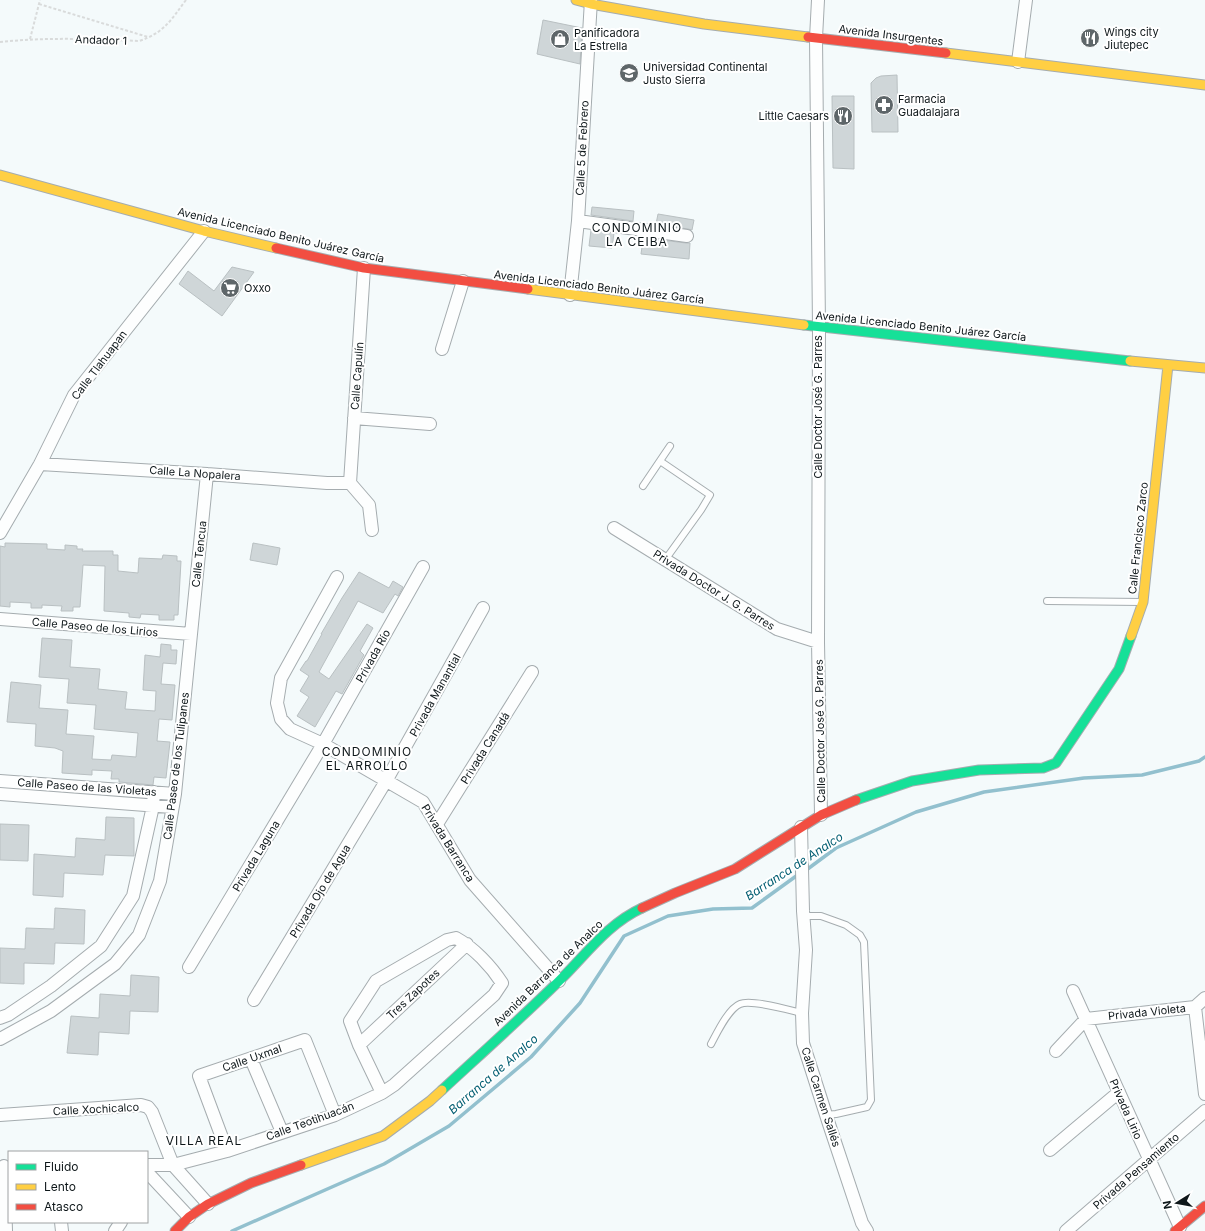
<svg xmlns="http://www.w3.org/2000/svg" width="1205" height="1231" font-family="Inter,sans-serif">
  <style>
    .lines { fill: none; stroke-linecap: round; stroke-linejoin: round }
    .stream { stroke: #92c0ce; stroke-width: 3.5 }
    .building { fill: #cfd6d8; stroke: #b9c0c2 }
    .lane-casing { stroke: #a5acaf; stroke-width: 8 }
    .street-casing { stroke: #a5acaf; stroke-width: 14 }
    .fast-casing { stroke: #a5acaf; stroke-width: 11 }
    .slow-casing { stroke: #a5acaf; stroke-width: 11 }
    .jam-casing { stroke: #a5acaf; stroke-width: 11 }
    .path { stroke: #d9dbdb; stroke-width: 2; stroke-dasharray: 3 2; stroke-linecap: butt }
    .lane { stroke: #fdfefe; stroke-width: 6 }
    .street { stroke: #fdfefe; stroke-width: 12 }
    .fast { stroke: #16e098; stroke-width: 9 }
    .slow { stroke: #ffcf43; stroke-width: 9 }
    .jam { stroke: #f24e42; stroke-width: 9 }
    .labels { text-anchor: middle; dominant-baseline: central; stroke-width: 4; stroke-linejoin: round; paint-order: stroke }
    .poi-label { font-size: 11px; fill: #0e171a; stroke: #fff; text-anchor: start }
    .street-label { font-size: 11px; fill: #0e171a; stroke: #fff }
    .neighbourhood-label { font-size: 12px; letter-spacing: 1px; fill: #0e171a; stroke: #fff }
    .water-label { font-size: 12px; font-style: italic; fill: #005d71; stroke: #fff }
  </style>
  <rect width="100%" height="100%" fill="#f4fafb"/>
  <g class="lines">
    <path class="stream" d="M 805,871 L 836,848 L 916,812 L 984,792 L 1084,778 L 1142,775 L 1199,761 L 1205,757
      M 232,1231 L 384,1164 L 449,1126 L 531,1057 L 580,1003 L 624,936 L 668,916 L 713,909 L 752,908 L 799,874"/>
  </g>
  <path class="building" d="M 543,20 L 582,28 L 580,64 L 537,54 Z
    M 897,75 L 898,132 L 872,132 L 871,83 L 876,78 L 881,76 Z
    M 832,96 L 854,96 L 854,169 L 833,168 Z
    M 592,207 L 634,211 L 633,221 L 591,215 Z
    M 658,214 L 694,220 L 692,230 L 688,229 L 656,224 Z
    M 591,230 L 614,233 L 612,248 L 589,246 Z
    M 653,239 L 686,243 L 690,243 L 689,259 L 641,254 L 643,240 L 653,241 Z
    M 232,267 L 254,272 L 222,316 L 179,284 L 188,271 L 214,291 Z
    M 5,543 L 47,544 L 47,549 L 65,550 L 65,545 L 77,546 L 77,549 L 83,549 L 82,551 L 113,551 L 113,555 L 118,555 L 118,571 L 138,573 L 139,558 L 162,559 L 163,555 L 177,556 L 177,561 L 181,561 L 178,615 L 174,615 L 174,620 L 159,620 L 159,615 L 141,614 L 140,618 L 129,617 L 129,613 L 104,611 L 105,566 L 83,565 L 80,607 L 73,607 L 73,611 L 61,611 L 62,606 L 42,605 L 42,608 L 31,608 L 31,603 L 10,602 L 10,607 L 0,606 L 0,546 L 5,547 Z
    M 253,543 L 280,548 L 277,565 L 250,560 Z
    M 359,572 L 389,588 L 393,581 L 403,587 L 398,596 L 395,594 L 383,613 L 358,601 L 319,672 L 329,679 L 367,624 L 373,628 L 360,651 L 364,655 L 342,694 L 336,691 L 315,727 L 297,716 L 309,697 L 300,691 L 309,676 L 300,670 L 306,661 L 307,661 L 322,634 L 321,634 L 342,598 Z
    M 42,638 L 72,640 L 70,667 L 100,669 L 98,689 L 127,692 L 125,709 L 155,711 L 156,691 L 143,690 L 145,655 L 160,657 L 161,644 L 171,645 L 171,650 L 177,650 L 176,664 L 163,663 L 161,684 L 175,685 L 172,720 L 159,719 L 157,741 L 170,742 L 166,778 L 154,777 L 153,785 L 119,782 L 119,779 L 111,779 L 112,771 L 92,770 L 92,775 L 62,773 L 63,751 L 55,748 L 35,746 L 36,724 L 7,722 L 11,682 L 41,685 L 39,708 L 68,710 L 66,734 L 94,736 L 92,759 L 111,760 L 112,755 L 136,757 L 138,733 L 94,729 L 96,705 L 67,703 L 69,679 L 39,677 Z
    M 106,817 L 134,818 L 134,856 L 105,855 L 103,875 L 64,873 L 63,897 L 33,895 L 34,854 L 75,857 L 76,838 L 105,840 Z
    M 0,824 L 29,825 L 28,861 L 0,860 Z
    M 55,908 L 85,910 L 84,944 L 55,943 L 54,964 L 24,963 L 24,984 L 0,983 L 0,948 L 25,949 L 26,928 L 54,929 Z
    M 131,975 L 159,977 L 158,1012 L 130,1011 L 129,1034 L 99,1032 L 98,1055 L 67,1053 L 71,1016 L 99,1018 L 100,994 L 130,996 Z"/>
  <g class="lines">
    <defs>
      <path id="lane" d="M 660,461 L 710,495 L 701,510 L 665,560
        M 643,486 L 670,446
        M 1047,601 L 1142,602
        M 804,916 L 821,916 L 846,925 L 860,935 L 864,942 L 871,1100 L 867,1107 L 836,1114 L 826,1115
        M 711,1044 C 717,1033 728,1009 740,1004 C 751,999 789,1010 802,1013"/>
      <path id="street" d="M 818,0 L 816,38 L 819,327 L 818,642 L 821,815
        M 1018,62 L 1026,0
        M 578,221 L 687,236
        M 570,295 L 578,221 L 591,0
        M 442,349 L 463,281
        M 354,418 L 430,424
        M 40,464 L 207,474 L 327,483 L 350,483
        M 350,483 L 364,268
        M 350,483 L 369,505 L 372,530
        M 614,528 L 777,629 L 818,642
        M 0,533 L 40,464 L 74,395 L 204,231
        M 337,577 L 281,678 L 277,703 L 281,719 L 290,729 L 323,744 L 423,802 L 470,880 L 559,981
        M 0,619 L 191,634
        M 0,781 L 175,794
        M 0,794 L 172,807
        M 437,824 L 532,672
        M 801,827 L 803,911 L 806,950 L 802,1013 L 803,1043 L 828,1121 L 862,1223 L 867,1231
        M 189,967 L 323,744 L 423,567
        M 1073,991 L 1180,1227
        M 254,1000 L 386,781 L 483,608
        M 1195,1007 L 1205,1094
        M 0,1018 L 8,1015 L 51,986 L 101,946 L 133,896 L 153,806 L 154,792
        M 0,1039 L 51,1011 L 115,964 L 139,935 L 160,881 L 175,794 L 207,474
        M 359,1045 L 467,944
        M 1056,1051 L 1086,1019 L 1195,1007 L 1205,998
        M 251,1059 L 282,1132
        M 0,1115 L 141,1105 L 148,1107 L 152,1112 L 173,1165 L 208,1204
        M 1050,1150 L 1119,1092
        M 227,1151 L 199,1076 L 305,1040 L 335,1115
        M 147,1165 L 173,1165 L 227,1151 L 335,1115 L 382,1093 L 394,1085 L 494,995 L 502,983 C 491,966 474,948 456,938 L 447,940 L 376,981 L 350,1021 L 359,1045 L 382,1093
        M 4,1166 L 6,1231
        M 147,1172 L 189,1217
        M 61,1222 L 62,1231
        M 115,1231 L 121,1222
        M 1066,1231 L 1205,1111"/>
      <path id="fast" d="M 804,325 L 1130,361
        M 856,800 L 912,781 L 979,770 L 1043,768 L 1056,763 L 1119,669 L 1131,636
        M 442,1090 C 481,1054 520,1019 558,982 C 585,956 607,924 642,908"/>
      <path id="slow" d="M 576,0 L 591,4 L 704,24 L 808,37
        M 946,53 L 1205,85
        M 0,175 L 204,231 L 276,248
        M 528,289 L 804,325
        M 1130,361 L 1205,368
        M 1131,636 L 1143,602 L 1168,365
        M 301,1165 L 383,1136 L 430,1101 L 442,1090"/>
      <path id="jam" d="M 808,37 L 946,53
        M 276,248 L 364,268 L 528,289
        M 642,908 L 675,893 L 735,869 L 821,815 L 856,800
        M 175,1231 L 189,1217 L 208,1204 L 251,1183 L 301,1165
        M 1175,1231 L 1205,1206"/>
    </defs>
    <use href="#lane" class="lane-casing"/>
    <use href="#street" class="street-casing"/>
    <use href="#fast" class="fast-casing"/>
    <use href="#slow" class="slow-casing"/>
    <use href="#jam" class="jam-casing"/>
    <path class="path" d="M 39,4 L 148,37
      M 30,39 L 40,0
      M 0,42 C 47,37 93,39 139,41 C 164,33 171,20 186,0"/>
    <use href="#lane" class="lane"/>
    <use href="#street" class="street"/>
    <use href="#fast" class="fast"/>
    <use href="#slow" class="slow"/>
    <use href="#jam" class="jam"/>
  </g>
  <defs>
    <symbol id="restaurant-disc" viewBox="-11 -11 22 22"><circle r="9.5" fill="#5e6669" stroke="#fff"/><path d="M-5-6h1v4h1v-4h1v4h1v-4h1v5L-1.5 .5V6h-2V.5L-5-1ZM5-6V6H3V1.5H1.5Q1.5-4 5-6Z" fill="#fff"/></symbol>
    <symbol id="shop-disc" viewBox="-11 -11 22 22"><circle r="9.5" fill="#5e6669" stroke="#fff"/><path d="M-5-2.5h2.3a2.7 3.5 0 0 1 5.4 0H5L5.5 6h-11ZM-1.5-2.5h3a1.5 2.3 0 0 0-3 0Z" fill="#fff"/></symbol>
    <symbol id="university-disc" viewBox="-11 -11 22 22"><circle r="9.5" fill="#5e6669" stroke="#fff"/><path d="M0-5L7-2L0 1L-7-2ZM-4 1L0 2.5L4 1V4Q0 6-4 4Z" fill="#fff"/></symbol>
    <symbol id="pharmacy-disc" viewBox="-11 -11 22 22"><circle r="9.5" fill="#5e6669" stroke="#fff"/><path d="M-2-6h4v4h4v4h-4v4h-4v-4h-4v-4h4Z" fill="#fff"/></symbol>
    <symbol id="supermarket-disc" viewBox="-11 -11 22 22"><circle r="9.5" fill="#5e6669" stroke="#fff"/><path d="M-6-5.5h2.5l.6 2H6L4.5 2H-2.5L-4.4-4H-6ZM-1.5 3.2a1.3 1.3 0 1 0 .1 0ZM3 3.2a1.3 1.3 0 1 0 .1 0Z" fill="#fff"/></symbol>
  </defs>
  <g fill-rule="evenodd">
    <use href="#restaurant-disc" x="1079" y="27" width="22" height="22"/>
    <use href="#shop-disc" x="549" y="28" width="22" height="22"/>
    <use href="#university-disc" x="618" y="62" width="22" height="22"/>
    <use href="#pharmacy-disc" x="873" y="94" width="22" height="22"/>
    <use href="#restaurant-disc" x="832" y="105" width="22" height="22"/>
    <use href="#supermarket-disc" x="219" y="277" width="22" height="22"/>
  </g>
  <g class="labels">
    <g class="poi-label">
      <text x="1104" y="32">Wings city<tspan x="1104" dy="13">Jiutepec</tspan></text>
      <text x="574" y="33">Panificadora<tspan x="574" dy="13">La Estrella</tspan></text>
      <text x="643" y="67">Universidad Continental<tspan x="643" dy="13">Justo Sierra</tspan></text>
      <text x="898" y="99">Farmacia<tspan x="898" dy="13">Guadalajara</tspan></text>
      <text x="829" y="116" text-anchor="end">Little Caesars</text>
      <text x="244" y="288">Oxxo</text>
    </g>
    <g class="street-label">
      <text transform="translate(891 35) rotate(7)">Avenida Insurgentes</text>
      <text transform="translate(101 40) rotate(2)">Andador 1</text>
      <text transform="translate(582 148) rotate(-87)">Calle 5 de Febrero</text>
      <text transform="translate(281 235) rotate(13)">Avenida Licenciado Benito Juárez García</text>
      <text transform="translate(599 287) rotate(7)">Avenida Licenciado Benito Juárez García</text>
      <text transform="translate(921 326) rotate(6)">Avenida Licenciado Benito Juárez García</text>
      <text transform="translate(99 365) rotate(-53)">Calle Tlahuapan</text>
      <text transform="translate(357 376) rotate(-86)">Calle Capulín</text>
      <text transform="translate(818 407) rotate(-90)">Calle Doctor José G. Parres</text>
      <text transform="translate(195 473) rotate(4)">Calle La Nopalera</text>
      <text transform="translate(1138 538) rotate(-84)">Calle Francisco Zarco</text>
      <text transform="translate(199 554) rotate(-84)">Calle Tencua</text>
      <text transform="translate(714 590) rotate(32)">Privada Doctor J. G. Parres</text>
      <text transform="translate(95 627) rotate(5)">Calle Paseo de los Lirios</text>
      <text transform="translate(373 656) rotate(-61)">Privada Río</text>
      <text transform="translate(435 695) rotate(-61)">Privada Manantial</text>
      <text transform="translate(820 731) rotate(-91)">Calle Doctor José G. Parres</text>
      <text transform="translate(485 748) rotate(-58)">Privada Canadá</text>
      <text transform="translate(176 766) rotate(-83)">Calle Paseo de los Tulipanes</text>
      <text transform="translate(87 787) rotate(4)">Calle Paseo de las Violetas</text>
      <text transform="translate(448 843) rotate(58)">Privada Barranca</text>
      <text transform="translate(256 856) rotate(-59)">Privada Laguna</text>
      <text transform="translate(320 891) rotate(-59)">Privada Ojo de Agua</text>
      <text transform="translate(548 973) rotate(-44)">Avenida Barranca de Analco</text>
      <text transform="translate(413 994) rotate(-43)">Tres Zapotes</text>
      <text transform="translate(1147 1012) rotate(-6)">Privada Violeta</text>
      <text transform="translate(252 1058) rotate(-19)">Calle Uxmal</text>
      <text transform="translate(821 1097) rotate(72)">Calle Carmen Sallés</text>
      <text transform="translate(96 1109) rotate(-3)">Calle Xochicalco</text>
      <text transform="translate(1126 1109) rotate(66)">Privada Lirio</text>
      <text transform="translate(310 1121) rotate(-20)">Calle Teotihuacán</text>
      <text transform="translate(1136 1171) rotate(-41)">Privada Pensamiento</text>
    </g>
    <g class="neighbourhood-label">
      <text x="637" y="227">CONDOMINIO<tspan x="637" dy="14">LA CEIBA</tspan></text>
      <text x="367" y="751">CONDOMINIO<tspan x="367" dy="14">EL ARROLLO</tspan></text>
      <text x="204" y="1140">VILLA REAL</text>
    </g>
    <g class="water-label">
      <text transform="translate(794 866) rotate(-33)">Barranca de Analco</text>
      <text transform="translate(493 1074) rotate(-41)">Barranca de Analco</text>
    </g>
  </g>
  <rect x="8" y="1151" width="140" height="72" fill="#ffffff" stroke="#9fa2a3"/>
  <rect x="16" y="1164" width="20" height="6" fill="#16e098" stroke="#9fa2a3"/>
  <text x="44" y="1171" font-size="12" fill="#0e171a">Fluido</text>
  <rect x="16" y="1184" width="20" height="6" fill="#ffcf43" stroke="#9fa2a3"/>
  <text x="44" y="1191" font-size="12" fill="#0e171a">Lento</text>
  <rect x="16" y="1204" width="20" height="6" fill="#f24e42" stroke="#9fa2a3"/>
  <text x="44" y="1211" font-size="12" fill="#0e171a">Atasco</text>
  <g transform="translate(1177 1203) rotate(259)" stroke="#ffffff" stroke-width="3" paint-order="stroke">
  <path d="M0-3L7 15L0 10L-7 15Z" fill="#0e171a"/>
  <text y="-6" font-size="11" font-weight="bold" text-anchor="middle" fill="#0e171a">N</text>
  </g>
</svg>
